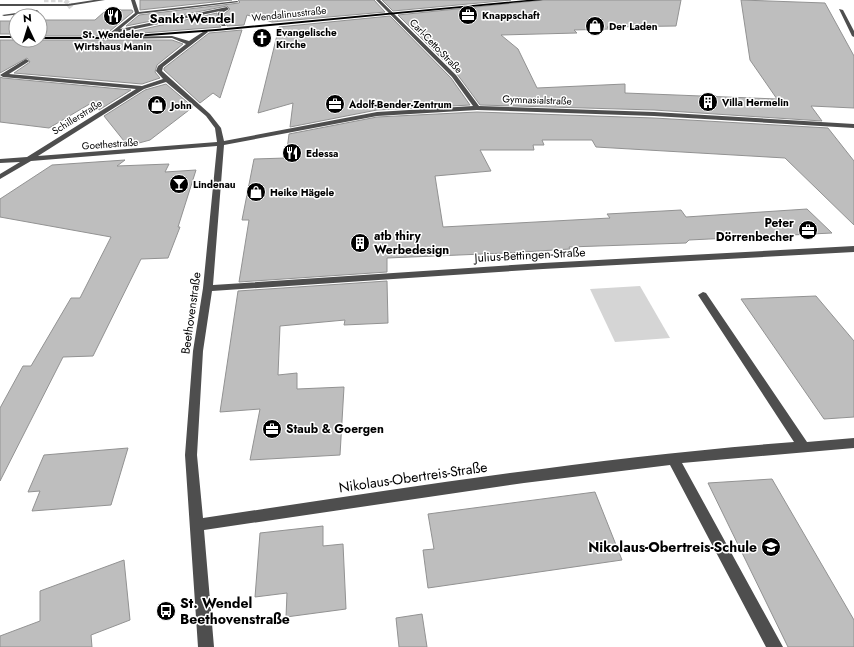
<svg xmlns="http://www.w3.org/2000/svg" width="854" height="647" font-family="Jost,sans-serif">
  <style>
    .green { fill: #d5d5d5 }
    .building { fill: #bebebe; stroke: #929292 }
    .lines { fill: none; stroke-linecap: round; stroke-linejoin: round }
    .minor-tunnel { stroke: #d9d9d9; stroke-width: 4.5; stroke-dasharray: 4.5 2.5; stroke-linecap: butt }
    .minor { fill: #4e4e4e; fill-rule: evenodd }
    .major { fill: #000; fill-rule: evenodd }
    .labels { text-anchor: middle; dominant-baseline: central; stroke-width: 3; stroke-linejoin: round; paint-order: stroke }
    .far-street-label { font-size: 10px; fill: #000; stroke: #fff }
    .far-poi-label { font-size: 10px; font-weight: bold; fill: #000; stroke: #fff; text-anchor: start }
    .poi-label { font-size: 12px; font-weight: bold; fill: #000; stroke: #fff; text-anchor: start }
    .street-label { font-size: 12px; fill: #000; stroke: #fff }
    .far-district-label { font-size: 13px; font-weight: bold; fill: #000; stroke: #fff }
    .near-street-label { font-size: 14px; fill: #000; stroke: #fff }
    .near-poi-label { font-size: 14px; font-weight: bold; fill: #000; stroke: #fff; text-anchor: end }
  </style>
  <rect width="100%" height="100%" fill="#fff"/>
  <path class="green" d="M 640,286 L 670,338 L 615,342 L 590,289 Z"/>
  <path class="building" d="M 140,0 L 232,0 L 140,10 Z
    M 238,0 L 374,0 L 385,12 L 272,22 L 247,15 L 244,25 L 227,26 L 224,14 L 230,9 L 227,6 L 126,26 L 139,15 L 239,3 L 240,2 Z
    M 382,0 L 511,0 L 393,11 Z
    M 544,0 L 681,0 L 676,26 L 607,27 L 610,29 L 574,30 L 577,33 L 501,35 L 518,49 L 537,88 L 625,84 L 625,93 L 777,99 L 750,60 L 741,0 L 825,3 L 854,56 L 854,108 L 811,106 L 822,121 L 654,110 L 480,105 L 457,74 L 398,15 Z
    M 114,10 L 132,10 L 133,12 L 104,36 L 40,36 L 40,20 L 95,20 L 104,12 L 112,12 Z
    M 217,13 L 218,23 L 221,27 L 116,35 Z
    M 390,16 L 451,78 L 470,105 L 377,110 L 290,127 L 293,103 L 258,113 L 279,27 Z
    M 0,21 L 16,21 L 16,34 L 0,34 Z
    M 242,30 L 220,98 L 213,93 L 200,103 L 164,70 L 164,68 L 209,33 Z
    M 0,40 L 172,40 L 183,44 L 157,65 L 155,72 L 160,78 L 142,84 L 14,73 L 30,62 L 27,58 L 0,73 Z
    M 0,77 L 3,78 L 131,90 L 99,110 L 93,102 L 49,128 L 0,122 Z
    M 166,84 L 193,107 L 150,140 L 128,146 L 104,116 L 145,90 Z
    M 477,112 L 654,118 L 828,128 L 854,161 L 854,225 L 785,158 L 596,147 L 592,140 L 542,140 L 544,145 L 533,145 L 534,150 L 480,150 L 491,171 L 435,176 L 443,227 L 610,218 L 607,214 L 663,211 L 681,210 L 686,217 L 807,209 L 832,233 L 689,240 L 686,243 L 569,247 L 570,249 L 507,253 L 387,258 L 387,272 L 239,282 L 249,220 L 242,220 L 254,159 L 286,158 L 289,134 L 377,117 Z
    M 125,160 L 117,166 L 169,164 L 165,172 L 196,170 L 178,227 L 180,227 L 168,258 L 141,259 L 93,356 L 63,357 L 0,481 L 0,408 L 23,366 L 31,366 L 71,298 L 80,298 L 111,237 L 0,217 L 0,199 L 52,165 Z
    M 387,281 L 388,323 L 344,325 L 345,320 L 280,326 L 278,375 L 297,373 L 297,389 L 344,387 L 340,455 L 250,460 L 260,409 L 220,412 L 238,291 Z
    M 816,296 L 854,341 L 854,417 L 824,419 L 741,299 Z
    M 128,448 L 111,505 L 32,511 L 40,491 L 28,492 L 44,455 Z
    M 772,479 L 854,620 L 854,647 L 788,647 L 708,483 Z
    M 595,492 L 622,560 L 428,588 L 423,550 L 434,549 L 428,514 Z
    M 323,526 L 323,546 L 343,544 L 346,609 L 286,617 L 287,593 L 255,597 L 260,533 Z
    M 124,560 L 130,620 L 91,635 L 92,647 L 0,647 L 0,636 L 40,621 L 40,591 Z
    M 422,614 L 427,647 L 399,647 L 396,618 Z"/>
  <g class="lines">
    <path class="minor-tunnel" d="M 44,0 L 64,0 L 71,5 L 67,8"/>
    <path class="minor" d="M 94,0 L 105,0 L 68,6 L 0,6 L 0,4 L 68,4 Z
      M 131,0 L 135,0 L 139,12 L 237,1 L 239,2 L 138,14 L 120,29 L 227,7 L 229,9 L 222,13 L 223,22 L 226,26 L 222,26 L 219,23 L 218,13 L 220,11 L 116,33 L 109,39 L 105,39 L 105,37 L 135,13 Z
      M 376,0 L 380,0 L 456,75 L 479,106 L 654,112 L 854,124 L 854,128 L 654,116 L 477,110 L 377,116 L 224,145 L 213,285 L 543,263 L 854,246 L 854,252 L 543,269 L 212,291 L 203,351 L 197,455 L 203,518 C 399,489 596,457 794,442 L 698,295 L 703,292 L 706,293 L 807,442 L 854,438 L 854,448 L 682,463 L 783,647 L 766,647 L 670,465 L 524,483 L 204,530 L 214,647 L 198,647 L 185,455 L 193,351 L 203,288 L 217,146 L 31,161 L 0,179 L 0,174 L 20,162 L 0,163 L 0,159 L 27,157 L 136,89 L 3,77 L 0,75 L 26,59 L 29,61 L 28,62 L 9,74 L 142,86 L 163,79 L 156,71 L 158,66 L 186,44 L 172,38 L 118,39 L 116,37 L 172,36 L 189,41 L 206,30 L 208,32 L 163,67 L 162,71 L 210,114 L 221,128 L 224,141 L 377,112 L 473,106 L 452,77 ZM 166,82 L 206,116 L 215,128 L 217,142 L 38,156 L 144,89 Z
      M 839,9 L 843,10 L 854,31 L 854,37 L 852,36 Z
      M 37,10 L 39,12 L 4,16 L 2,15 Z"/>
    <path class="major" d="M 527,0 L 543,0 L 216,31 L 107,39 L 40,39 L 40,37 L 107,37 L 216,29 Z
      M 0,36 L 16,36 L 16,38 L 0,38 Z"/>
  </g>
  <defs>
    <symbol id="office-disc" viewBox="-11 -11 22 22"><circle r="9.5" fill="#000" stroke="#fff"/><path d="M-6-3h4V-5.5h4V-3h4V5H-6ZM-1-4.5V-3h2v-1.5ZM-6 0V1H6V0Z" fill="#fff"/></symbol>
    <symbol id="restaurant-disc" viewBox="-11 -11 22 22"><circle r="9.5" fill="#000" stroke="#fff"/><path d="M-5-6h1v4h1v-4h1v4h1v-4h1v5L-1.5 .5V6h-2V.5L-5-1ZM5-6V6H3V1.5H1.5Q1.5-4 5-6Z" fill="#fff"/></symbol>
    <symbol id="shop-disc" viewBox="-11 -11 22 22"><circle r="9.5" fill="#000" stroke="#fff"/><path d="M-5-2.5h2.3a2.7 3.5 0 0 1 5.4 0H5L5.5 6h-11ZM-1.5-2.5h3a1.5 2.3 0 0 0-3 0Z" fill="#fff"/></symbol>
    <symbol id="church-disc" viewBox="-11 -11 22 22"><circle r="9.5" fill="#000" stroke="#fff"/><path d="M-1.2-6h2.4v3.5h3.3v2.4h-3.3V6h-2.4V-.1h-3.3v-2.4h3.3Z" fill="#fff"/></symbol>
    <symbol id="building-disc" viewBox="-11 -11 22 22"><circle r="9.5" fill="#000" stroke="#fff"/><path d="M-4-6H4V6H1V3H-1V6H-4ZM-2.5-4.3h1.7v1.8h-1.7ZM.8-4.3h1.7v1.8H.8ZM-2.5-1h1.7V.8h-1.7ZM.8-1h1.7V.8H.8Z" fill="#fff"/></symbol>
    <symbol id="bar-disc" viewBox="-11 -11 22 22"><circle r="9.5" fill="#000" stroke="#fff"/><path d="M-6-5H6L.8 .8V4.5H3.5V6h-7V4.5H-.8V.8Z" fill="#fff"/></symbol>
    <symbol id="school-disc" viewBox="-11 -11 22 22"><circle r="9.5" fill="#000" stroke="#fff"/><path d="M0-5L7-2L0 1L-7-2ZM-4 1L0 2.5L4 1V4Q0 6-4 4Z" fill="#fff"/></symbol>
    <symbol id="bus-disc" viewBox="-11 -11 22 22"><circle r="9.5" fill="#000" stroke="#fff"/><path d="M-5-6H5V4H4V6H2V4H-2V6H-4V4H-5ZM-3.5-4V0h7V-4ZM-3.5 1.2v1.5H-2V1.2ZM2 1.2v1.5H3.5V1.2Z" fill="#fff"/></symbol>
  </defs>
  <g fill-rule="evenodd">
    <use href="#office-disc" x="457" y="4" width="22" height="22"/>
    <use href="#restaurant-disc" x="102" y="5" width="22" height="22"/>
    <use href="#shop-disc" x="584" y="15" width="22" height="22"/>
    <use href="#church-disc" x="251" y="27" width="22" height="22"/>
    <use href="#building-disc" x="697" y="91" width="22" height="22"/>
    <use href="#office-disc" x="324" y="93" width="22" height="22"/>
    <use href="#shop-disc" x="146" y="94" width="22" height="22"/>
    <use href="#restaurant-disc" x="281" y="142" width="22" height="22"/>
    <use href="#bar-disc" x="168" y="173" width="22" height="22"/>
    <use href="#shop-disc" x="245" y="181" width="22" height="22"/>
    <use href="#office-disc" x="797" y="219" width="22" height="22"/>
    <use href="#building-disc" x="349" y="232" width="22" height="22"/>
    <use href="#office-disc" x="261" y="418" width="22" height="22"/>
    <use href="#school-disc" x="760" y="536" width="22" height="22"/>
    <use href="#bus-disc" x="155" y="600" width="22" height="22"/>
  </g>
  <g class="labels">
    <g class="far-street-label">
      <text transform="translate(289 14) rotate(-6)">Wendalinusstraße</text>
      <text transform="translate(436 46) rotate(46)">Carl-Cetto-Straße</text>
      <text transform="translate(537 100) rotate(2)">Gymnasialstraße</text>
      <text transform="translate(77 117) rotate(-32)">Schillerstraße</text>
      <text transform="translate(110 144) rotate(-4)">Goethestraße</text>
    </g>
    <g class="far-poi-label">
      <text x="482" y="15">Knappschaft</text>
      <text x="609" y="26">Der Laden</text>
      <text x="276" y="32">Evangelische<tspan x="276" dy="12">Kirche</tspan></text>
      <text x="113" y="34" text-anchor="middle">St. Wendeler<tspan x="113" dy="12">Wirtshaus Manin</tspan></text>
      <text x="722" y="102">Villa Hermelin</text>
      <text x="349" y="104">Adolf-Bender-Zentrum</text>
      <text x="171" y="105">John</text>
      <text x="306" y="153">Edessa</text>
      <text x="193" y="184">Lindenau</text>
      <text x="270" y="192">Heike Hägele</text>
    </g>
    <g class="poi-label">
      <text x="794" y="223" text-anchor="end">Peter<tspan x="794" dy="14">Dörrenbecher</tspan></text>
      <text x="374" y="236">atb thiry<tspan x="374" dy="14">Werbedesign</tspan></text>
      <text x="286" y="429">Staub &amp; Goergen</text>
    </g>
    <g class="street-label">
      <text transform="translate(530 255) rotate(-3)">Julius-Bettingen-Straße</text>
      <text transform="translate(191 313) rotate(-82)">Beethovenstraße</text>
    </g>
    <g class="far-district-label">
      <text x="192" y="18">Sankt Wendel</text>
    </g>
    <g class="near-street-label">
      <text transform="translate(413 477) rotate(-8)">Nikolaus-Obertreis-Straße</text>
    </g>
    <g class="near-poi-label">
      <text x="757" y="547">Nikolaus-Obertreis-Schule</text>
      <text x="180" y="603" text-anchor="start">St. Wendel<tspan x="180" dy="16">Beethovenstraße</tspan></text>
    </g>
  </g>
  <g transform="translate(28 28) rotate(356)"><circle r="19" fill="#ffffff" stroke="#999999"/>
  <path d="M0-3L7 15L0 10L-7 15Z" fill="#000000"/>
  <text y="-6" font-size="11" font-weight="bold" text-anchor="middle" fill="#000000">N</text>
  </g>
</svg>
